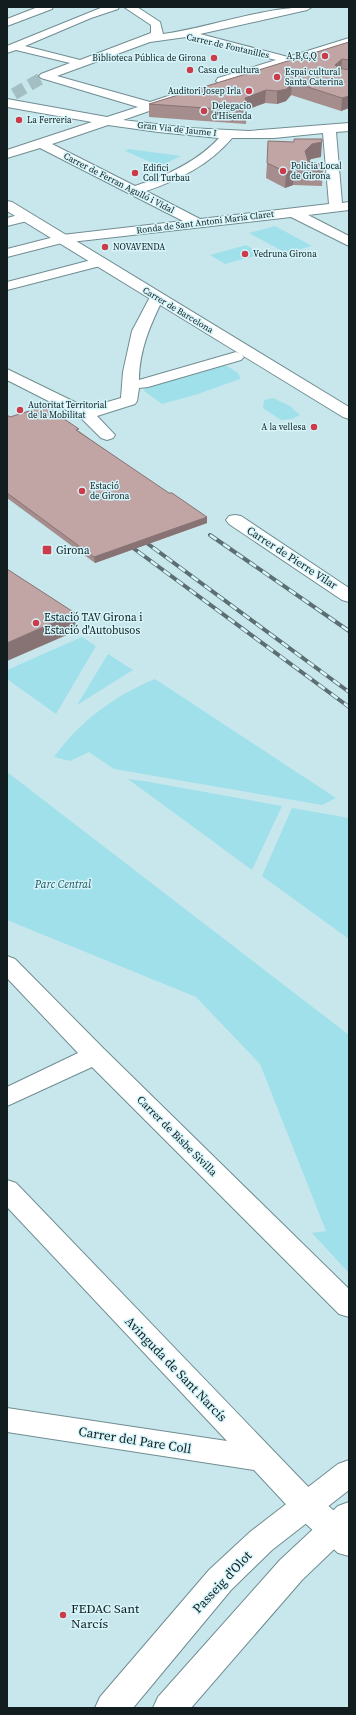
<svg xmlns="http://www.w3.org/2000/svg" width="356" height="1715" font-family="'Source Serif 4',serif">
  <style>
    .green { fill: #9fe0ea }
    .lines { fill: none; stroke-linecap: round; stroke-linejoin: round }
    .minor-tunnel { stroke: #a3bfc3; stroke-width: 12; stroke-dasharray: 12 6; stroke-linecap: butt }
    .minor-casing { stroke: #708d92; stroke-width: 2 }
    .major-casing { stroke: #708d92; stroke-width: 2 }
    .minor { fill: #fff; fill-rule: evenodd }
    .major { fill: #fff; fill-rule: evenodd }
    .rail-casing { stroke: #5b6e72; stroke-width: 4 }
    .rail { stroke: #d5f5fa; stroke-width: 2.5; stroke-dasharray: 8; stroke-linecap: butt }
    .wall { fill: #a68d8d }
    .shaded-wall { fill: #877373 }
    .building { fill: #c1a4a4; stroke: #877373 }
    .poi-dot { fill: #cb3b49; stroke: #d5f5fa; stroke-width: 1.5 }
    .labels { text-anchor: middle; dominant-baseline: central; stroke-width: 3; stroke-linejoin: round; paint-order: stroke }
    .far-street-label { font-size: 9px; fill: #111d1f; stroke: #d5f5fa }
    .far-poi-label { font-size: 9px; fill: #111d1f; stroke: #d5f5fa; text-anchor: start }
    .poi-label { font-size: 11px; fill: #111d1f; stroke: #d5f5fa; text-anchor: start }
    .street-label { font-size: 11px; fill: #111d1f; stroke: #d5f5fa }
    .park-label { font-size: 11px; font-style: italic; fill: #22545c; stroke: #d5f5fa }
    .near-street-label { font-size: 13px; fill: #111d1f; stroke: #d5f5fa }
    .near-poi-label { font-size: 13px; fill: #111d1f; stroke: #d5f5fa; text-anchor: start }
  </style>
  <rect width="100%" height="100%" fill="#c8e7ec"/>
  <path class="green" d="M 129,149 L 181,156 L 160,166 L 125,151 Z
    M 275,226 L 312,246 L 286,253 L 249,233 Z
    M 246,245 L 261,254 L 225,264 L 210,255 Z
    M 218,364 L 229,367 L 239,374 L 240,379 L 198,394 L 162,404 L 144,391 L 145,387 Z
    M 273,398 L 290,406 L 300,415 L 292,419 L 281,420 L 263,408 L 264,400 Z
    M 82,637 L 96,646 L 56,714 L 7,679 L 7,670 Z
    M 108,654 L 133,670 L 77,705 Z
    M 155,679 L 336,798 L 322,805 L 114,769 L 89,752 L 70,761 L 54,757 C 80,721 114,696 155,679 Z
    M 7,772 L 349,1035 L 349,1273 L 312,1233 L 326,1231 L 260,1064 L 196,997 L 7,920 Z
    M 128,779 L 144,781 L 282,806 L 252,870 Z
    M 292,808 L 349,818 L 349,939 L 262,876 Z"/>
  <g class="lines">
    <path class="minor-tunnel" d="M 14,94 L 40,79"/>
    <defs>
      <path id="minor" d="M 38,7 L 53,7 L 52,9 L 7,26 L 7,19 Z
        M 103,7 L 119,7 L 118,9 L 91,18 L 25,46 L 80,60 L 151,33 L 151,25 L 124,7 L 137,7 L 160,22 L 163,34 C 212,27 263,7 312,7 L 307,10 L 200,34 L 288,57 L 349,38 L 349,45 L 222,85 L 216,81 L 218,78 L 276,60 L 186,37 L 150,42 L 57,76 L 150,102 L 177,93 L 183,97 L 181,100 L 123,120 L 188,128 L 249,131 L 349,123 L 349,131 L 336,132 L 342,203 L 349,202 L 349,210 L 308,215 L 349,236 L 349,246 L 291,217 L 62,243 L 7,257 L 7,249 L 62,235 L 183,221 L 40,148 L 7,158 L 7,150 L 92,122 L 7,107 L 7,99 L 107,117 L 138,107 L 41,78 L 39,76 L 41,74 L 70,63 L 16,50 L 7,53 L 7,46 ZM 108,125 L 158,132 L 219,138 C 197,162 166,176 135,186 L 52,144 ZM 323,133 L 329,204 L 200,219 L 146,191 C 179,180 209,165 232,138 L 274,138 Z
        M 26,213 L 31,214 L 33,217 L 31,220 L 7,226 L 7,218 Z
        M 99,258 L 104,259 L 106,262 L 104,265 L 7,290 L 7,282 Z
        M 157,293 L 162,294 L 164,297 C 151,323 139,350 139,380 L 236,352 L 241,354 L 244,357 L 241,360 L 148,387 L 139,388 L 137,401 L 135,404 L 97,416 L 115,435 L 113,438 L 107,440 L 101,438 L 80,417 L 7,380 L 7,369 L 87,408 L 121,398 L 123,372 L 132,331 L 150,297 L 152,294 Z
        M 235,515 L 241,516 L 349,588 L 349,602 L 342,600 L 229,524 L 226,520 L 229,516 Z
        M 7,956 L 15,959 L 104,1049 L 349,1289 L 349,1317 L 339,1314 L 92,1067 L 7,1106 L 7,1087 L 78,1053 L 7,978 Z
        M 7,1180 L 16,1183 L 317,1496 L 349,1524 L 349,1556 L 338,1553 L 295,1514 L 254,1470 L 7,1432 L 7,1408 L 227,1441 L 7,1207 Z"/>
      <path id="major" d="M 7,201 L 12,202 L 349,407 L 349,419 L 343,417 L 7,211 Z
        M 349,1460 L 349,1490 L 272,1550 L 231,1590 L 133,1708 L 95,1708 L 100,1697 L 209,1570 L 250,1532 L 338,1464 Z
        M 349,1502 L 349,1535 L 302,1580 L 191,1708 L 153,1708 L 158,1697 L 280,1560 L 338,1506 Z"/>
    </defs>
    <use href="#minor" class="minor-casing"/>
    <use href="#major" class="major-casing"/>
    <use href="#minor" class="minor"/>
    <use href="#major" class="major"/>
    <defs>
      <path id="rail" d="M 210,535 L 349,631
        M 140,538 L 349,692
        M 125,542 L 349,707"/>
    </defs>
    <use href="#rail" class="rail-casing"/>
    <use href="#rail" class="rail"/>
  </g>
  <path class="wall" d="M 349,42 L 349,108 L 341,111 L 291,95 L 286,101 L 277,104 L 265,103 L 247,110 L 246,124 L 149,117 L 149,104 Z
    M 321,157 L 311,159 L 309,161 L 323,171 L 322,186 L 293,185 L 285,188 L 266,178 L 267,163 Z
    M 7,415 L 10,417 L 79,431 L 207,523 L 95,563 L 7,498 Z"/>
  <path class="shaded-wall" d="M 342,59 L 341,72 L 335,65 Z
    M 292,82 L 291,95 L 286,101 L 277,104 L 277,91 Z
    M 266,90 L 265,103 L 245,110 L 245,98 Z
    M 349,96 L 349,108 L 341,111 L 342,98 Z
    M 322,142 L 321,157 L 311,159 L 305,166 L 305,151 L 312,144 Z
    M 294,170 L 293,185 L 285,188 L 286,172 Z
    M 207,517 L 207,523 L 95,563 L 94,557 Z
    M 75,613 L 76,631 L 7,661 L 7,643 Z"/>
  <path class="building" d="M 349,42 L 349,60 L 342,59 L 335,65 L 338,68 L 349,70 L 349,96 L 342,98 L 292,82 L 287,89 L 277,91 L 266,90 L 245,98 L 247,111 L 149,104 Z
    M 294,139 L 322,139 L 322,142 L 312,144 L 305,151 L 308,161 L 323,165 L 323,171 L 294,170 L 286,172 L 267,163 L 268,141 L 294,142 Z
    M 45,406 L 79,429 L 76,430 L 169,493 L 172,493 L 207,517 L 94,557 L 7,493 L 7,415 L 10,417 Z
    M 7,569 L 75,613 L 7,643 Z"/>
  <g class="poi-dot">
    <circle cx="325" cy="56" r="4"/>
    <circle cx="214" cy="58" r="4"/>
    <circle cx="190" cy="70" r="4"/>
    <circle cx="277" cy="77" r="4"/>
    <circle cx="249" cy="91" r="4"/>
    <circle cx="204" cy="111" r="4"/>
    <circle cx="19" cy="120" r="4"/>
    <circle cx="283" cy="171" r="4"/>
    <circle cx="135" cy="173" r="4"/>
    <circle cx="105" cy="247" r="4"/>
    <circle cx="245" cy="254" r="4"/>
    <circle cx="20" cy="410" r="4"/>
    <circle cx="314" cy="427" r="4"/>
    <circle cx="82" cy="491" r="4"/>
    <rect x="42" y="545" width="10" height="10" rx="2"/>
    <circle cx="36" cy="623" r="4"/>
    <circle cx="63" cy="1615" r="4"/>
  </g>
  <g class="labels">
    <g class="far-street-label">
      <text transform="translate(228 46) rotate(13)">Carrer de Fontanilles</text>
      <text transform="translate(177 129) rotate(6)">Gran Via de Jaume I</text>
      <text transform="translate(119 183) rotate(27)">Carrer de Ferran Agulló i Vidal</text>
      <text transform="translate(205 222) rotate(-7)">Ronda de Sant Antoni Maria Claret</text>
      <text transform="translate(178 310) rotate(31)">Carrer de Barcelona</text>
    </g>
    <g class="far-poi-label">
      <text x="317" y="56" text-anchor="end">A,B,C,Q</text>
      <text x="206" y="58" text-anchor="end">Biblioteca Pública de Girona</text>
      <text x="198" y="70">Casa de cultura</text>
      <text x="285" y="72">Espai cultural<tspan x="285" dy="10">Santa Caterina</tspan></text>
      <text x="241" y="91" text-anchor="end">Auditori Josep Irla</text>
      <text x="212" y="106">Delegacio<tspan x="212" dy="10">d'Hisenda</tspan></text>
      <text x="27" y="120">La Ferreria</text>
      <text x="291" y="166">Policia Local<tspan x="291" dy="10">de Girona</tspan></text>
      <text x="143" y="168">Edifici<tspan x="143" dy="10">Coll Turbau</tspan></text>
      <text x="113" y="247">NOVAVENDA</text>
      <text x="253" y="254">Vedruna Girona</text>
      <text x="28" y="405">Autoritat Territorial<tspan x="28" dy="10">de la Mobilitat</tspan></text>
      <text x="306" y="427" text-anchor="end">A la vellesa</text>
      <text x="90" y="486">Estació<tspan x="90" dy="10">de Girona</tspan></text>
    </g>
    <g class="poi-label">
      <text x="56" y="550">Girona</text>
      <text x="44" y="617">Estació TAV Girona i<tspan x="44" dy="13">Estació d'Autobusos</tspan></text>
    </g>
    <g class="street-label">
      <text transform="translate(292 558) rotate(33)">Carrer de Pierre Vilar</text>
      <text transform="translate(177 1136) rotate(45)">Carrer de Bisbe Sivilla</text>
    </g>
    <g class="park-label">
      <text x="63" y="884">Parc Central</text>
    </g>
    <g class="near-street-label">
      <text transform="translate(176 1369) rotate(46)">Avinguda de Sant Narcís</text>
      <text transform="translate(135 1440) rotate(9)">Carrer del Pare Coll</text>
      <text transform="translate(222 1582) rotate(-47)">Passeig d'Olot</text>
    </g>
    <g class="near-poi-label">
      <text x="71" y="1608">FEDAC Sant<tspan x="71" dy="15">Narcís</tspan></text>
    </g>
  </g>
  <rect width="356" height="1715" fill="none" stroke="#111d1f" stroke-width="16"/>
</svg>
